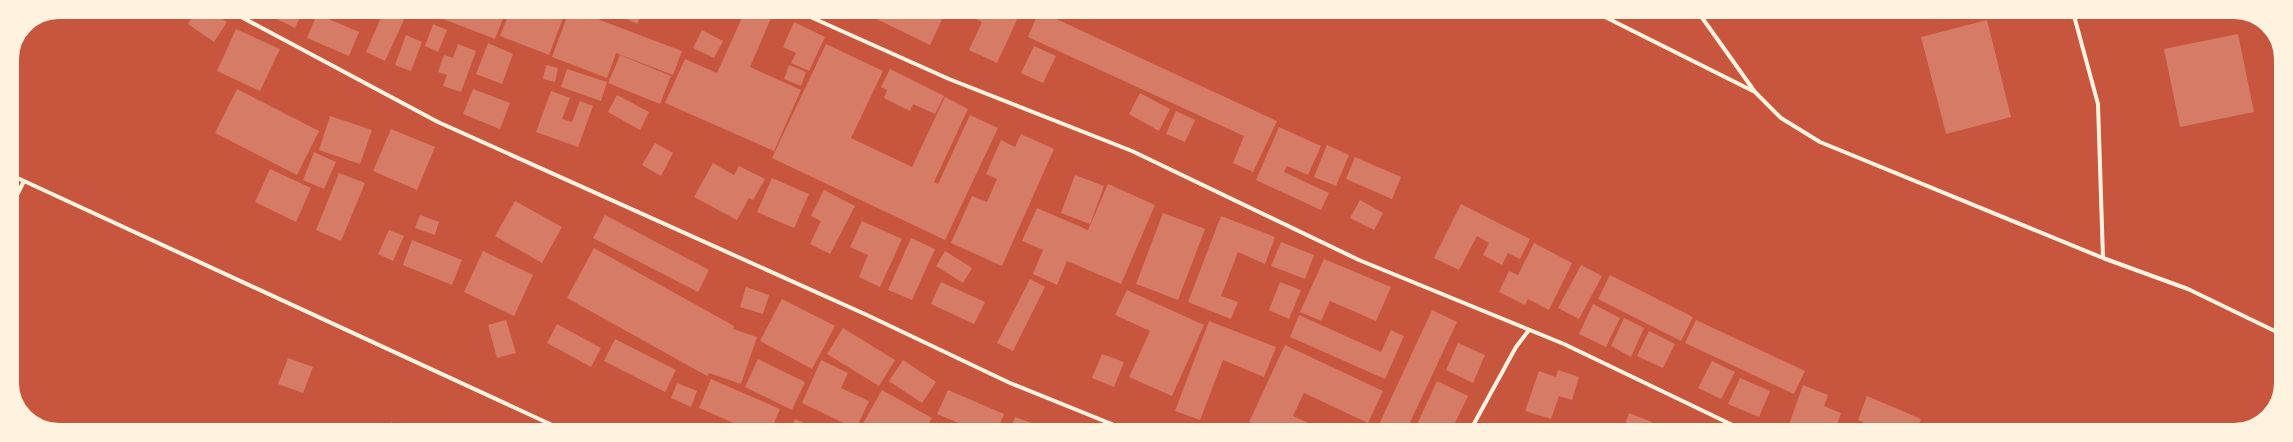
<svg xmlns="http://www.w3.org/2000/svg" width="2293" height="442" font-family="'PT Sans Narrow',sans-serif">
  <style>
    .building { fill: #d67c66 }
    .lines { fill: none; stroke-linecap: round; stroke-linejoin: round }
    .minor { stroke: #fff3e0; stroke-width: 4 }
    .rim { fill: none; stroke: #fff3e0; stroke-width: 2 }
  </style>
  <rect width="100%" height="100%" fill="#c8553d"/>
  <path class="building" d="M 196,11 L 210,11 L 227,22 L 214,42 L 188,24 Z
    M 271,11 L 303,11 L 295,28 L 269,15 Z
    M 384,11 L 403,11 L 407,13 L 385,61 L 366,52 Z
    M 427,11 L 440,11 L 438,16 Z
    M 440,11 L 506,11 L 495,39 L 438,17 Z
    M 510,11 L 565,13 L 549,55 L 500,36 Z
    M 569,11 L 576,11 L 682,51 L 673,75 L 616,53 L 607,78 L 552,57 Z
    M 610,11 L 643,11 L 637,24 Z
    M 745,11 L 757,11 L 771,18 L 750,67 L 801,90 L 774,151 L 665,103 L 685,59 L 717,73 Z
    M 860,11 L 921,12 L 946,11 L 930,45 Z
    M 960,11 L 1021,11 L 997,63 L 969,50 L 982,22 Z
    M 1039,11 L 1277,121 L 1253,172 L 1233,163 L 1244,136 L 1028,37 Z
    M 317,14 L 359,32 L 349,56 L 307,38 Z
    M 1987,20 L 2011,117 L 1946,134 L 1921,37 Z
    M 794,22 L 825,37 L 809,71 L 791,63 L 796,53 L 783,47 Z
    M 433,24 L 447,30 L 438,52 L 425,46 Z
    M 236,29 L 280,49 L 260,91 L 217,71 Z
    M 702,30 L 723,41 L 714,58 L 693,48 Z
    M 2238,34 L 2254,112 L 2180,127 L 2164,49 Z
    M 406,35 L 422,42 L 411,71 L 395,65 Z
    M 488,43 L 513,54 L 502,84 L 476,74 Z
    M 458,44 L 476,51 L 461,92 L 443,86 L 447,75 L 438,72 L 444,55 L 453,58 Z
    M 826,44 L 883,71 L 851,138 L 912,167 L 945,97 L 968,109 L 934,182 L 938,184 L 970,115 L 998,128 L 945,240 L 772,158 Z
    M 1034,46 L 1056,56 L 1043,83 L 1021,73 Z
    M 620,55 L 671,76 L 660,104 L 608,83 Z
    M 546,65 L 558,68 L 555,82 L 543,79 Z
    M 789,65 L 806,72 L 801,86 L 784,79 Z
    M 567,69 L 607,82 L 601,101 L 561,87 Z
    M 890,69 L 944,96 L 935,114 L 913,104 L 910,111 L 884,98 L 887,90 L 881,87 Z
    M 237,89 L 319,131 L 297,175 L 215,133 Z
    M 473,89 L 510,103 L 500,129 L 463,114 Z
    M 551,91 L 570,98 L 562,119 L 572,122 L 580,101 L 593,106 L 578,147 L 536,132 Z
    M 1140,93 L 1170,109 L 1159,131 L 1129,114 Z
    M 617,95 L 649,112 L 640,130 L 608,112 Z
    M 1176,111 L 1195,120 L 1185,142 L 1166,134 Z
    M 330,116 L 372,130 L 360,164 L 319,150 Z
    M 1279,127 L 1321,146 L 1308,175 L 1287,166 L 1284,172 L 1329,193 L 1321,210 L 1256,180 Z
    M 391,129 L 435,147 L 417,190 L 373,171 Z
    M 1021,134 L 1054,149 L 1002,266 L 951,243 L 972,196 L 987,202 L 997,179 L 986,174 L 1001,140 L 1015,147 Z
    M 655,143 L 673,153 L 661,176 L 642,165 Z
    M 1327,145 L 1349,155 L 1336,186 L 1314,177 Z
    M 314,152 L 336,162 L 324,189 L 303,180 Z
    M 1355,157 L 1401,177 L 1392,199 L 1346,179 Z
    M 713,163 L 734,175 L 739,166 L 765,179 L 753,200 L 749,198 L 737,220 L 694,197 Z
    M 270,169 L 311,188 L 296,222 L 255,202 Z
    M 339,173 L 365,183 L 341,241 L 316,230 Z
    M 1075,175 L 1104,186 L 1090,224 L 1061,213 Z
    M 772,178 L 809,194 L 794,228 L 757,212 Z
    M 1108,184 L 1155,205 L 1121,284 L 1067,261 L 1057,285 L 1033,274 L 1043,250 L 1022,241 L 1037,208 L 1088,230 Z
    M 824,190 L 855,206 L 830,254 L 810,244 L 821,221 L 811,216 Z
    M 1360,200 L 1383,213 L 1374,230 L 1350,218 Z
    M 515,201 L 562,227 L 542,263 L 495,236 Z
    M 1461,204 L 1530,239 L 1520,259 L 1508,253 L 1502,265 L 1483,255 L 1489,243 L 1477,236 L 1459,270 L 1434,258 Z
    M 1163,213 L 1205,229 L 1178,300 L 1136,284 Z
    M 420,215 L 439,222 L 435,235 L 415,228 Z
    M 605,215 L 709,270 L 698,292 L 593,238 Z
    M 1221,216 L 1275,237 L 1265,264 L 1238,252 L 1221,296 L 1238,302 L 1231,319 L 1188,302 Z
    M 862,221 L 902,239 L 880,287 L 859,277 L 868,255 L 850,247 Z
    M 389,230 L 404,236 L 393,261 L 378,254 Z
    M 911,238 L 935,249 L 912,300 L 888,290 Z
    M 412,240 L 462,260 L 452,285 L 403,265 Z
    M 1281,242 L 1314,255 L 1305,279 L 1271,266 Z
    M 1534,243 L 1572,263 L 1549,310 L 1528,299 L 1525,305 L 1499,292 L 1509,271 L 1518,275 Z
    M 594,248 L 734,326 L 733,329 L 757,337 L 741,384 L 709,373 L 707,376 L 567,298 Z
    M 483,251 L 533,275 L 514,316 L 464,292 Z
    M 945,251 L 972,268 L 963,283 L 936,266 Z
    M 1324,259 L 1391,287 L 1376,321 L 1330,301 L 1321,321 L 1300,312 Z
    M 1581,265 L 1602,276 L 1579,319 L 1558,308 Z
    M 1610,275 L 1693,317 L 1681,341 L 1598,299 Z
    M 1030,279 L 1045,287 L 1013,351 L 997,343 Z
    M 941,282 L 985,302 L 974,324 L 931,304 Z
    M 1280,282 L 1301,290 L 1289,319 L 1269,310 Z
    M 746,287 L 769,295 L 763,314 L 740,307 Z
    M 1127,290 L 1204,325 L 1172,396 L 1129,377 L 1150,331 L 1115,315 Z
    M 782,299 L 835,326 L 812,369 L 760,341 Z
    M 1593,304 L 1620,318 L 1606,347 L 1579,334 Z
    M 1432,310 L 1457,322 L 1406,431 L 1376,431 Z
    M 1299,315 L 1381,352 L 1391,330 L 1404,336 L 1385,379 L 1290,337 Z
    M 1624,318 L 1644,328 L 1631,357 L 1611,346 Z
    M 506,320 L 516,353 L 497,358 L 488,325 Z
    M 1696,320 L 1805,371 L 1794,394 L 1685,343 Z
    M 1209,321 L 1276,347 L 1264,377 L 1223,360 L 1200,420 L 1175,411 Z
    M 557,324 L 601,348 L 591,367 L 547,343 Z
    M 843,328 L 895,360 L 879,386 L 827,354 Z
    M 1649,331 L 1675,344 L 1663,368 L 1637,356 Z
    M 615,339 L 676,370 L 665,392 L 604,361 Z
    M 1458,343 L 1485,355 L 1473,383 L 1446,370 Z
    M 1285,345 L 1383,391 L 1368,423 L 1304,393 L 1293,416 L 1326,431 L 1268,431 L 1249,422 Z
    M 1102,354 L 1124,362 L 1114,387 L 1092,378 Z
    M 288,358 L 313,367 L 303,393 L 278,384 Z
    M 758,359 L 805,382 L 792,410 L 745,387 Z
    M 821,360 L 848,373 L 841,388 L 869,401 L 856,429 L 802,403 Z
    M 903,360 L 936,382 L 922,403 L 889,381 Z
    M 1712,361 L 1735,372 L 1721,399 L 1698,388 Z
    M 1558,370 L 1579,377 L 1572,400 L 1559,396 L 1551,419 L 1525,411 L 1539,371 L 1556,377 Z
    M 1740,378 L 1770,391 L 1759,417 L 1728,404 Z
    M 711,379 L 780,409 L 771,430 L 750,430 L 699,408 Z
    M 1437,381 L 1468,396 L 1451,431 L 1414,431 Z
    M 677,383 L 697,391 L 691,407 L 671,398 Z
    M 1803,385 L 1828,395 L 1824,406 L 1841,413 L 1835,431 L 1787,430 Z
    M 882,390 L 932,418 L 925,430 L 872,430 L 862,425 Z
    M 948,390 L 1004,414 L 997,431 L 975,430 L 937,414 Z
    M 1867,396 L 1921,419 L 1916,431 L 1883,431 L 1858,420 Z
    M 1629,413 L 1652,422 L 1649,431 L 1623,431 Z
    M 1015,417 L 1050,430 L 1050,431 L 1010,431 Z
    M 795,419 L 819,430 L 789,430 Z
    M 391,422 L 410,430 L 388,430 Z
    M 933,424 L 947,430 L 930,430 Z
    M 1844,425 L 1857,431 L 1842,431 Z"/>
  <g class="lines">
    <path class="minor" d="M 230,11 L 438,122 L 867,315 L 1010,383 L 1129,431
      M 797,11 L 949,79 L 1132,151 L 1359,260 L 1564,344 L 1745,431
      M 1595,12 L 1753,91
      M 1698,12 L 1755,92 L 1781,118 L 1820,142 L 2103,258 L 2188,289 L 2281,334
      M 2073,12 L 2098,104 L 2103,258
      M 11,175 L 563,430
      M 11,207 L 24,181
      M 1470,431 L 1516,347 L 1529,330"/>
  </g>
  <path d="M0 0H2293V442H0ZM59 18H2234A41 41 0 0 1 2275 59V383A41 41 0 0 1 2234 424H59A41 41 0 0 1 18 383V59A41 41 0 0 1 59 18Z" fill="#fff3e0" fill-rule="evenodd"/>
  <path class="rim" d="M59 18H2234A41 41 0 0 1 2275 59V383A41 41 0 0 1 2234 424H59A41 41 0 0 1 18 383V59A41 41 0 0 1 59 18Z"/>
</svg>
